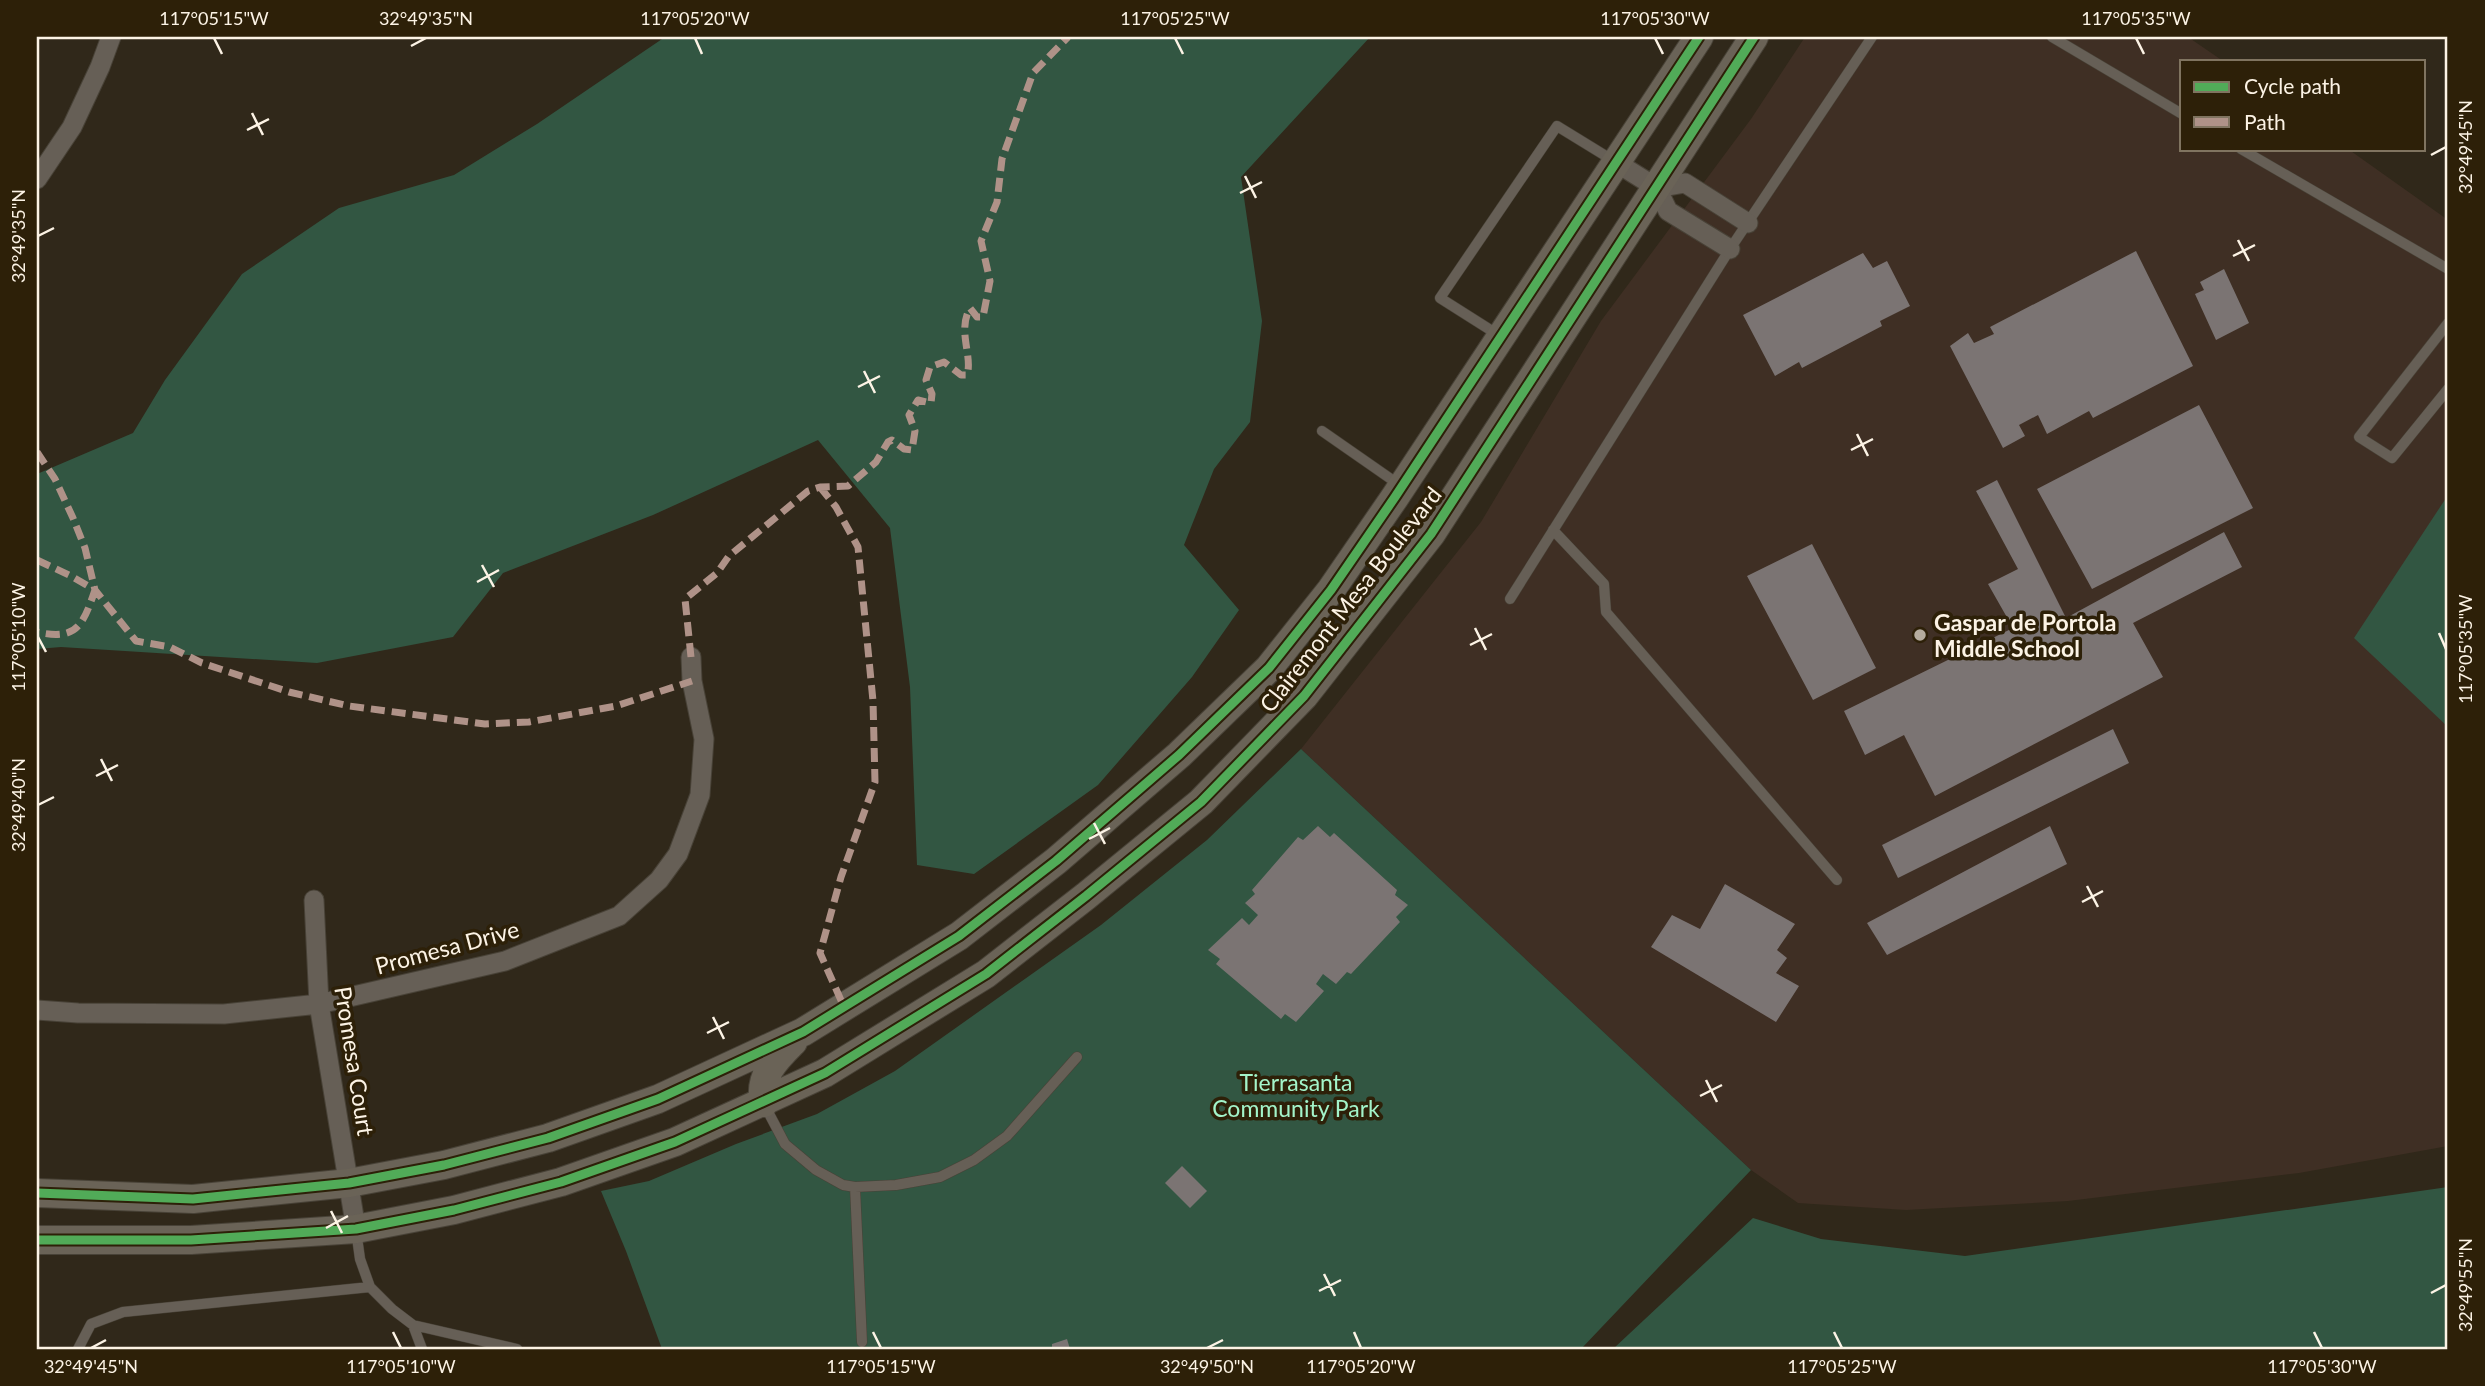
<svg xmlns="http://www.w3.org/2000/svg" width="2485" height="1386" font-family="Lato,sans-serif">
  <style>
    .education { fill: #3f2f24 }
    .green { fill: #325642 }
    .building { fill: #7b7473 }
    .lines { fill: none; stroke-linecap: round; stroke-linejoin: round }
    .service-casing { stroke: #484237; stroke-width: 11 }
    .minor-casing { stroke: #484237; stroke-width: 21 }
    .secondary-casing { stroke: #484237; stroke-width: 30 }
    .service { stroke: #665f56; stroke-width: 10 }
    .minor { stroke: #665f56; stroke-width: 19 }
    .secondary { stroke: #6a6357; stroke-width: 28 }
    .quiet { stroke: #af9288; stroke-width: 7; stroke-dasharray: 14 7; stroke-linecap: butt }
    .cycleway-casing { stroke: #2d2008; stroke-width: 13 }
    .cycleway { stroke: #51ab58; stroke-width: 9 }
    .ticks { fill: none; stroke: #fcf3e5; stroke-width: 2.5 }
    .poi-dot { fill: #b5ac9e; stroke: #2d2008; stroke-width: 2.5 }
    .labels { text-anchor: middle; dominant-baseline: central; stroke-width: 7; stroke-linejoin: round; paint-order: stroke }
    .street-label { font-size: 23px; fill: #fcf3e5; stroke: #2d2008 }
    .poi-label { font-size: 23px; font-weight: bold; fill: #fcf3e5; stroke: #2d2008; text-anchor: start }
    .park-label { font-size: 23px; fill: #a3f4ca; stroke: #2d2008 }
    .neatline { fill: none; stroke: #fcf3e5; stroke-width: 2.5 }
    .ticks-label { font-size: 18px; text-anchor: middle; fill: #fcf3e5 }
  </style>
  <rect width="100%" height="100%" fill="#30281a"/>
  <path class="education" d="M 1805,37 L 2188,37 L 2223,61 L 2182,61 L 2182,149 L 2348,149 L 2448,220 L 2448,1146 L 2299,1173 L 2068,1201 L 1906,1210 L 1798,1203 L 1751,1170 L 1301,749 L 1481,522 L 1601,321 L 1751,119 Z"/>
  <path class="green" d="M 665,37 L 1370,37 L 1241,177 L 1262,321 L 1250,422 L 1214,469 L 1184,545 L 1239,610 L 1192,677 L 1098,785 L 974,874 L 917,865 L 910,687 L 890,528 L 818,440 L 653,515 L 503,573 L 453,637 L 317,663 L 61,647 L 37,649 L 37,474 L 133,433 L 165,380 L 242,274 L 339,208 L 454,175 L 537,124 Z
    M 2448,495 L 2448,727 L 2354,638 Z
    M 1301,749 L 1751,1170 L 1581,1349 L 662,1349 L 626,1251 L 601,1191 L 649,1181 L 736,1144 L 817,1114 L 895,1071 L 1101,925 L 1207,840 Z
    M 2448,1187 L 2448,1349 L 1613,1349 L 1753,1218 L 1821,1239 L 1965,1256 Z"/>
  <path class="building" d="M 2136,251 L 2193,366 L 2093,418 L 2089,411 L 2047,434 L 2038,415 L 2019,425 L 2025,436 L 2003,448 L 1950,346 L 1968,333 L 1974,343 L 1994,334 L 1990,327 Z
    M 1863,253 L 1873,268 L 1887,261 L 1910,306 L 1880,321 L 1882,326 L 1802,368 L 1799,362 L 1775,376 L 1743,315 Z
    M 2224,269 L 2249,323 L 2216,340 L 2195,294 L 2204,290 L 2200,282 Z
    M 2199,405 L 2253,508 L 2092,589 L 2037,489 Z
    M 1997,480 L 2066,618 L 2224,532 L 2242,567 L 2133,623 L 2163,677 L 1935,796 L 1904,735 L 1865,755 L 1844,711 L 2013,628 L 1988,584 L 2018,569 L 1976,491 Z
    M 1812,544 L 1876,668 L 1813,700 L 1747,576 Z
    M 2113,729 L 2129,763 L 1898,878 L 1882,845 Z
    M 1318,826 L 1330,837 L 1334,833 L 1397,890 L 1395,895 L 1408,905 L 1396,917 L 1400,922 L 1351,974 L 1347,972 L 1336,984 L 1323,974 L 1316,984 L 1324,991 L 1296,1022 L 1285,1014 L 1281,1019 L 1216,964 L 1220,959 L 1208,950 L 1242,918 L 1249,925 L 1258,915 L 1245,903 L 1255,894 L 1252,890 L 1298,837 L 1303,840 Z
    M 2050,826 L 2067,864 L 1887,955 L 1867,923 Z
    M 1725,884 L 1795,924 L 1777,950 L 1787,958 L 1776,973 L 1799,986 L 1776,1022 L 1651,947 L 1672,915 L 1700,929 Z
    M 1182,1166 L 1207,1191 L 1190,1208 L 1165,1183 Z
    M 1067,1339 L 1070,1349 L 1052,1349 L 1052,1344 Z"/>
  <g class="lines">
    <defs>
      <path id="service" d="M 2052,37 L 2182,114
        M 2241,149 L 2448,269
        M 2448,323 L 2359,437 L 2392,458 L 2448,389
        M 1500,336 L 1440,298 L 1557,126 L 1614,161
        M 1322,431 L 1401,486
        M 1553,530 L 1604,584 L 1606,612 L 1837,880
        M 1510,599 L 1730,249 L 1872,37
        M 765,1106 L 785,1144 L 816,1170 L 843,1185 L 855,1187 L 896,1185 L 940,1177 L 974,1160 L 1007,1136 L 1077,1057
        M 855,1187 L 862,1342
        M 356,1230 L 360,1259 L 370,1287 L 392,1309 L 413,1325 L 517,1349
        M 413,1325 L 422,1349
        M 78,1349 L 91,1324 L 123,1312 L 370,1287"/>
      <path id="minor" d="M 1617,163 L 1657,188 L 1668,211 L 1730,249
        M 37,179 L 72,127 L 100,67 L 111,37
        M 1657,188 L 1685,183 L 1748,223
        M 314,900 L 319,1004 L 356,1229
        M 37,1010 L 78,1013 L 224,1014 L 319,1004 L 505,961 L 619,916 L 659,880 L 678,854 L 700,795 L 704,739 L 692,681 L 691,657"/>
      <path id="secondary" d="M 764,1103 C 758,1076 776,1059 793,1042
        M 37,1193 L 193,1199 L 349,1183 L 444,1165 L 548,1138 L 658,1099 L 803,1032 L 959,936 L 1056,861 L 1179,755 L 1269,668 L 1331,590 L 1395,497 L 1699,37
        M 37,1240 L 191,1240 L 356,1229 L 454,1210 L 561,1182 L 675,1142 L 825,1073 L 986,974 L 1086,896 L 1201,802 L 1304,696 L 1431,534 L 1754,37"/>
    </defs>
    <use href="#service" class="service-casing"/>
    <use href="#minor" class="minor-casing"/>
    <use href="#secondary" class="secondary-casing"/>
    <use href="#service" class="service"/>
    <use href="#minor" class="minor"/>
    <use href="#secondary" class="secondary"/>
    <path class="quiet" d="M 37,452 L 55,479 L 73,518 L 85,548 L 95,590 L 136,641 L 170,647 L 202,663 L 289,692 L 349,706 L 485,724 L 529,722 L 616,706 L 692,681
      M 820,487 L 836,507 L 858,547 L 873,701 L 875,782 L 841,877 L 820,953 L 844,1007
      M 37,560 L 71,576 L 95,590 C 83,625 77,641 37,632
      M 691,657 L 685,599 L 717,573 L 729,556 L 808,491 L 820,487 L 848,486 L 876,462 L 888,442 L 892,440 L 904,449 L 912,450 L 915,431 L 909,415 L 918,400 L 931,403 L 932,394 L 926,380 L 930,367 L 944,362 L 961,375 L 967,375 C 973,356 957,331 970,308 L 977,317 L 983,317 L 990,281 L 981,241 L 997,202 L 1002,159 L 1033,73 L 1068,37"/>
    <defs>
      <path id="cycleway" d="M 37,1193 L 193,1199 L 349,1183 L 444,1165 L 548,1138 L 658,1099 L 803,1032 L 959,936 L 1056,861 L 1179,755 L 1269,668 L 1331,590 L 1395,497 L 1699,37
        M 37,1240 L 191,1240 L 356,1229 L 454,1210 L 561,1182 L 675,1142 L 825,1073 L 986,974 L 1086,896 L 1201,802 L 1304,696 L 1431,534 L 1754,37"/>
    </defs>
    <use href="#cycleway" class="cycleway-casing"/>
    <use href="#cycleway" class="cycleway"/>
  </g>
  <path class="ticks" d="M 214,38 L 222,54M 695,38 L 702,54M 1175,38 L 1183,54M 1655,38 L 1663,54M 2136,38 L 2144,54M 411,46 L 426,38M 252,113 L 263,135M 247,130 L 269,119M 2431,155 L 2446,147M 1245,176 L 1256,198M 1240,193 L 1262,182M 38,236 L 54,228M 2238,240 L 2249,261M 2233,256 L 2255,245M 864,371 L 875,393M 858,387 L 880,376M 1857,434 L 1868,456M 1851,450 L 1873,439M 482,565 L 494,587M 477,582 L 499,570M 1475,628 L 1486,650M 2439,633 L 2446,649M 38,637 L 46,652M 1470,645 L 1492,634M 101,759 L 112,781M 96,776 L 118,765M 38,805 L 54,797M 1094,823 L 1105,844M 1089,839 L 1110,828M 2087,886 L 2098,907M 2082,902 L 2103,891M 713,1017 L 724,1039M 707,1033 L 729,1022M 1706,1080 L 1717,1102M 1700,1096 L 1722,1085M 331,1211 L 342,1233M 326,1228 L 348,1216M 1324,1274 L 1335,1296M 1319,1291 L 1341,1280M 2431,1293 L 2446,1285M 393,1332 L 401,1348M 873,1332 L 881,1348M 1354,1332 L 1361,1348M 1834,1332 L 1842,1348M 2314,1332 L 2322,1348M 91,1348 L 106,1340M 1207,1348 L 1223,1340"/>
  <circle class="poi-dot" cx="1920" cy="635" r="7"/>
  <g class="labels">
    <g class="street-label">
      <text transform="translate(1350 599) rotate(-52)">Clairemont Mesa Boulevard</text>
      <text transform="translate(447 947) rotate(-15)">Promesa Drive</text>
      <text transform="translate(355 1061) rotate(81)">Promesa Court</text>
    </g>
    <g class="poi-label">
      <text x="1934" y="622">Gaspar de Portola<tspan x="1934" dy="26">Middle School</tspan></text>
    </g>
    <g class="park-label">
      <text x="1296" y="1082">Tierrasanta<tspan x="1296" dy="26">Community Park</tspan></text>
    </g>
  </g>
  <rect width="2485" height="1386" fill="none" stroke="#2d2008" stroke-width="77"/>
  <rect x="2180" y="60" width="245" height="91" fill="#2d2008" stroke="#807460" stroke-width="2"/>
  <rect x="2194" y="82" width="35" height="10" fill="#51ab58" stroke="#807460" stroke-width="2"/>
  <text x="2244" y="94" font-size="21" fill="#fcf3e5">Cycle path</text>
  <rect x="2194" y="117" width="35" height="10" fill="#af9288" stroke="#807460" stroke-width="2"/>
  <text x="2244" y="130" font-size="21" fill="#fcf3e5">Path</text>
  <rect x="38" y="38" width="2408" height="1310" class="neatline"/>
  <g class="ticks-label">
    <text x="214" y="25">117°05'15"W</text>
    <text x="426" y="25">32°49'35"N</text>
    <text x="695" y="25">117°05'20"W</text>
    <text x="1175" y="25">117°05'25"W</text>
    <text x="1655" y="25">117°05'30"W</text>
    <text x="2136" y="25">117°05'35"W</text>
    <text transform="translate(2466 147) rotate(-90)" y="6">32°49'45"N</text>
    <text transform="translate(19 236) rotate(-90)" y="6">32°49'35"N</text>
    <text transform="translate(19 637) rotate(-90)" y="6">117°05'10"W</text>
    <text transform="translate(2466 649) rotate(-90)" y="6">117°05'35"W</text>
    <text transform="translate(19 805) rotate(-90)" y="6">32°49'40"N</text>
    <text transform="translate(2466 1285) rotate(-90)" y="6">32°49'55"N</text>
    <text x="91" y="1373">32°49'45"N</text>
    <text x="401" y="1373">117°05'10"W</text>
    <text x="881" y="1373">117°05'15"W</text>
    <text x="1207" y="1373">32°49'50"N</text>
    <text x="1361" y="1373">117°05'20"W</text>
    <text x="1842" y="1373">117°05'25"W</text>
    <text x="2322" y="1373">117°05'30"W</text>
  </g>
</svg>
